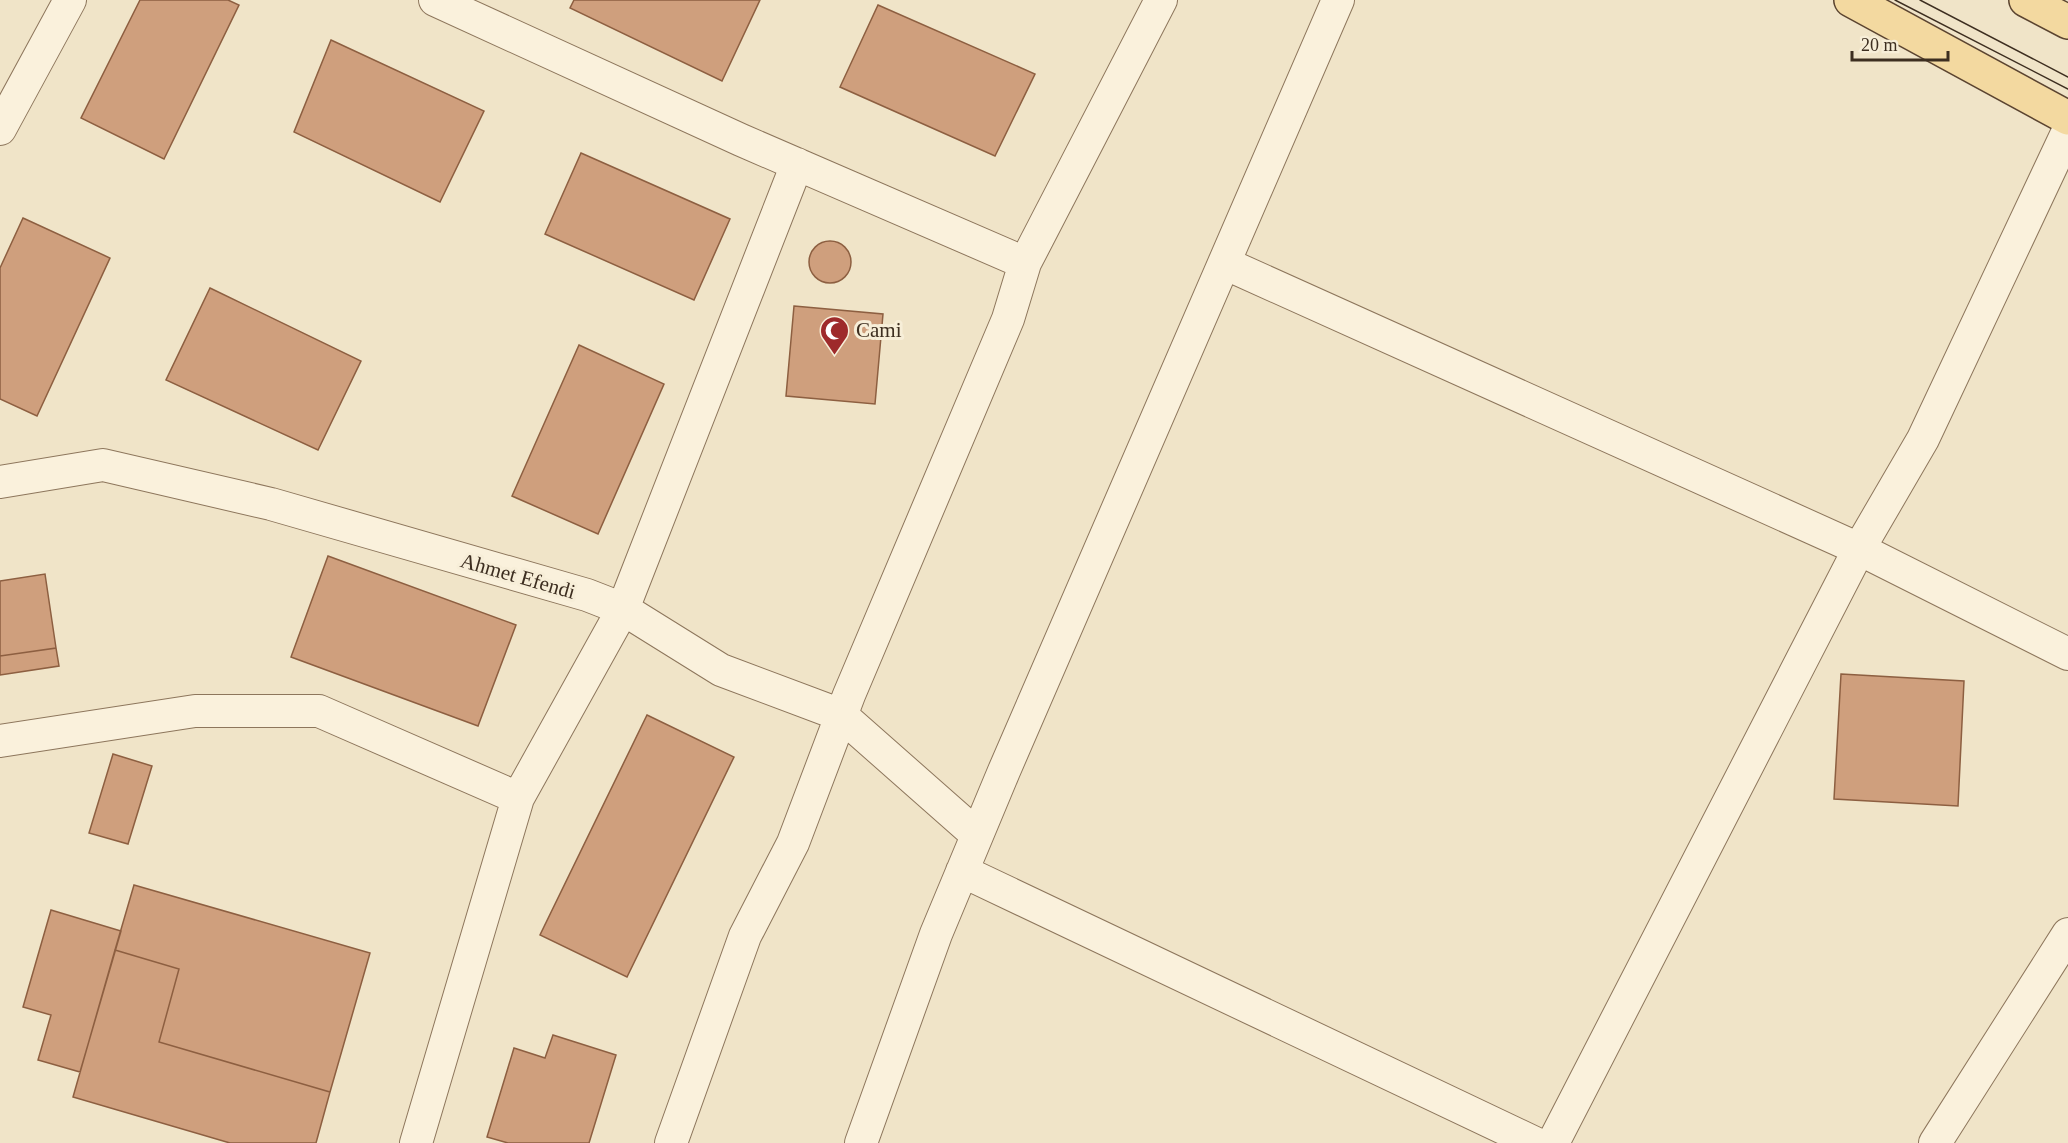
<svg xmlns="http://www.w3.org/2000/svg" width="2068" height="1143" font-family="Georgia,serif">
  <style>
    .building { fill: #cf9f7d; stroke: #8d5f41; stroke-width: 1.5 }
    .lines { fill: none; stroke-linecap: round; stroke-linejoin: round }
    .street-casing { stroke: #8d765c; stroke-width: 34 }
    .primary-casing { stroke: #5b4430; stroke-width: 36 }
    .street { stroke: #faf1dc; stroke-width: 32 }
    .primary { stroke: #f3d9a0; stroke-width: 33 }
    .tram { stroke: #3d2e20; stroke-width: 1.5 }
    .labels { text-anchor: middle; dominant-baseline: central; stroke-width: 6; stroke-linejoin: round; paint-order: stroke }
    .poi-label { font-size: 21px; fill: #3d2e20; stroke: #f7eed8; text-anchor: start }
    .street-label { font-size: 21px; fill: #3d2e20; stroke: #f7eed8 }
  </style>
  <rect width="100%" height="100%" fill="#f0e4c8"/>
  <path class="building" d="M 140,0 L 228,0 L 239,5 L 164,159 L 81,118 Z
    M 574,0 L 760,0 L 722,81 L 570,8 Z
    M 878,5 L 1035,74 L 995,156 L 840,87 Z
    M 331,40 L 484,111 L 440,202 L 294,132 Z
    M 581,153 L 730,219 L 694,300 L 545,234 Z
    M 23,218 L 110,258 L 37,416 L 0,399 L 0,268 Z
    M809 262a21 21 0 1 1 42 0a21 21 0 1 1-42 0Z
    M 210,288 L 361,361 L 318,450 L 166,380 Z
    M 794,306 L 883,314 L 875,404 L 786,396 Z
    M 579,345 L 664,384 L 598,534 L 512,496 Z
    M 328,556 L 516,625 L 478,726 L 291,657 Z
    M 45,574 L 56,648 L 0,656 L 0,581 Z
    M 56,648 L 59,666 L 0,675 L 0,656 Z
    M 1841,674 L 1964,681 L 1958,806 L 1834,799 Z
    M 647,715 L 734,757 L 627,977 L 540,935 Z
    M 113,754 L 152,766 L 128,844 L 89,833 Z
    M 134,885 L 370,953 L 330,1092 L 159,1042 L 179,969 L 115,950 Z
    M 51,910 L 121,931 L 80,1072 L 38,1060 L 51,1015 L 23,1007 Z
    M 115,950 L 179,969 L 159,1042 L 330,1092 L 316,1143 L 230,1143 L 73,1097 Z
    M 553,1035 L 616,1055 L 589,1143 L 508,1143 L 487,1137 L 514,1048 L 545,1058 Z"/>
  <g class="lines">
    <defs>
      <path id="street" d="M 435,0 L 741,140 L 1025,263
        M 0,129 L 70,0
        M 1224,263 L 1859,549 L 2068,654
        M 0,482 L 103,465 L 271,504 L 587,595 L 623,609 L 721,670 L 841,715 L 977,835
        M 0,741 L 195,711 L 319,711 L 518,798
        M 962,871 L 1535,1143
        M 416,1143 L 518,798 L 623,609 L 797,164
        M 671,1143 L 745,936 L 793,843 L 849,695 L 1008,319 L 1025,263 L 1161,0
        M 861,1143 L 936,934 L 1004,771 L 1338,0
        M 1553,1143 L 1859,549 L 1923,439 L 2068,131
        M 1935,1143 L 2068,934"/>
      <path id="primary" d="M 1851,0 L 2068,118
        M 2026,0 L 2068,22"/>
    </defs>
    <use href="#street" class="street-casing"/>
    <use href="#primary" class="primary-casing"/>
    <use href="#street" class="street"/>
    <use href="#primary" class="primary"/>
    <path class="tram" d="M 1895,0 L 2068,89
      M 1920,0 L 2068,77"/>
  </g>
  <defs>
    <symbol id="mosque-pin" viewBox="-11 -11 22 30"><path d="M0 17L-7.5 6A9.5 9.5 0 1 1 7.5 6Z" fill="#9e2a2b" stroke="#f7eed8"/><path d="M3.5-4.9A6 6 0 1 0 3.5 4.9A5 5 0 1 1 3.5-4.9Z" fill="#fff"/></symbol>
  </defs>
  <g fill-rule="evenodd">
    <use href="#mosque-pin" x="818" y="314" width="33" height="45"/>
  </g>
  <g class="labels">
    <g class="poi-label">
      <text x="856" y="330">Cami</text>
    </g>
    <g class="street-label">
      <text transform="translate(518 576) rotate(16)">Ahmet Efendi</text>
    </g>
  </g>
  <path d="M1852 51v9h96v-9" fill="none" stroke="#3d2e20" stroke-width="3"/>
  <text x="1861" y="51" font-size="18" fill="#3d2e20" stroke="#f7eed8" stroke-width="4.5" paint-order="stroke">20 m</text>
</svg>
